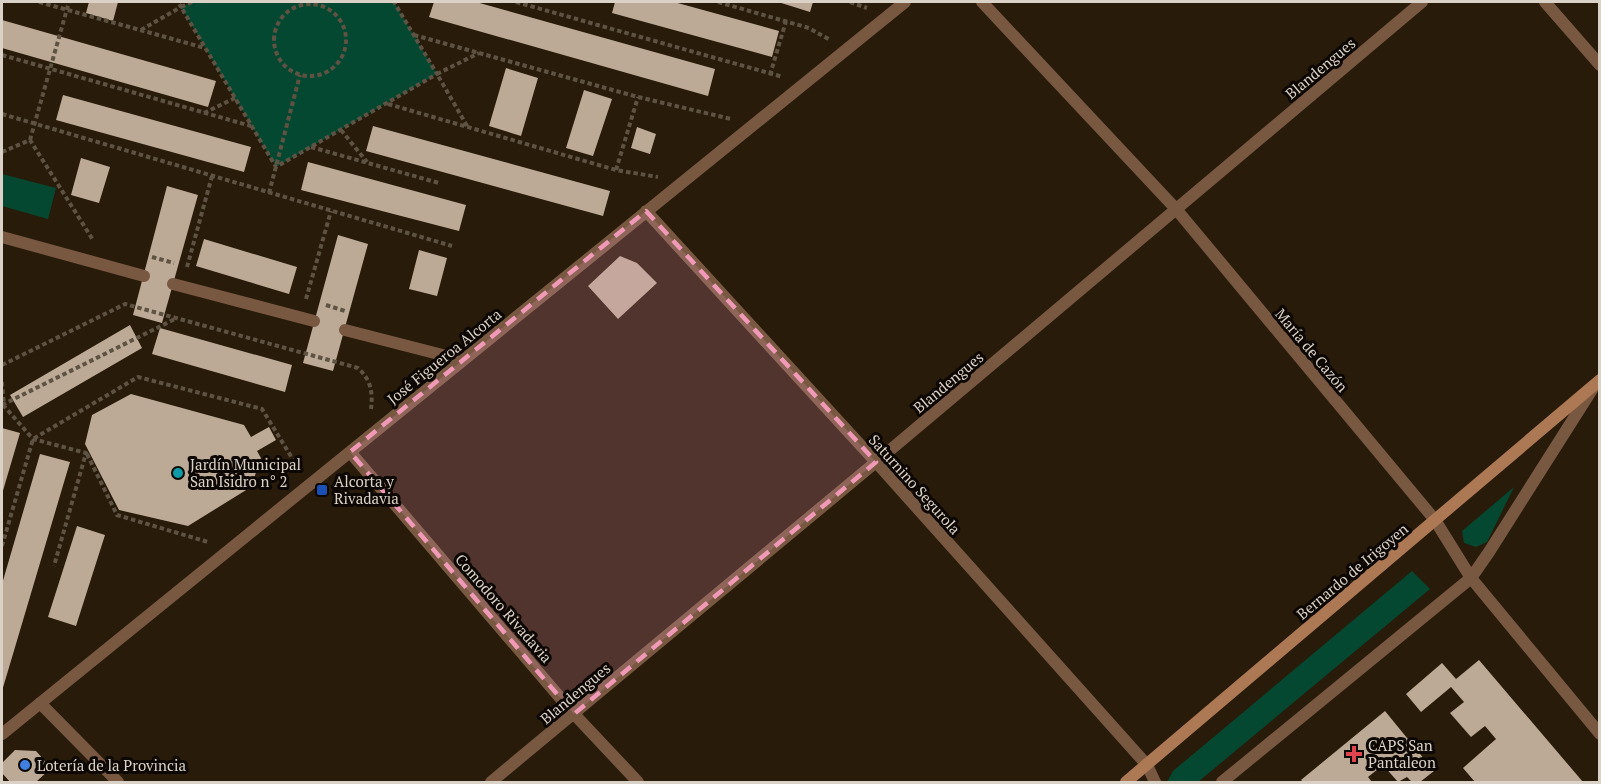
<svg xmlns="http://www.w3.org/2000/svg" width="1601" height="784" font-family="'PT Serif',serif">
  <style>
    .green { fill: #054831 }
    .building { fill: #bcaa96 }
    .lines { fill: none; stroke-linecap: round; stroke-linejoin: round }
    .path { stroke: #5e5243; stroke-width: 4; stroke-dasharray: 4.5 3; stroke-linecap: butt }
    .lane { stroke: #795842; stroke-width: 12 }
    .street { stroke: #795842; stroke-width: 12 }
    .secondary { stroke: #ad7854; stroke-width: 12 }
    .marked { fill: #f09ab7; fill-opacity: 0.2; stroke: #f09ab7; stroke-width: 4.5; stroke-dasharray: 12 8; stroke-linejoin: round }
    .culture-dot { fill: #0f9aa8; stroke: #0c0702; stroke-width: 2 }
    .transit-dot { fill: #1a4fb4; stroke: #0c0702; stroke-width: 2 }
    .health-dot { fill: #e0444e; stroke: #0c0702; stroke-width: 2 }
    .shop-dot { fill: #3f7fe0; stroke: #0c0702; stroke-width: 2 }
    .labels { text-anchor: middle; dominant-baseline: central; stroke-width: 6; stroke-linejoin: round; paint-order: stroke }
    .street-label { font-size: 15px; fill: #dad1c7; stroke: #0c0702 }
    .poi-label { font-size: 15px; fill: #dad1c7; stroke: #0c0702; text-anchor: start }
  </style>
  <rect width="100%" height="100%" fill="#281b0a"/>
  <path class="green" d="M 192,2 L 394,2 L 437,74 L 276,167 L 181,7 Z
    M 2,174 L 56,188 L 48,219 L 2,206 Z
    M 1514,487 L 1487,542 L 1476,547 L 1464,543 L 1462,531 Z
    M 1412,571 L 1430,589 L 1198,782 L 1167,782 L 1173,771 Z"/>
  <path class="building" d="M 89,2 L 118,2 L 113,21 L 86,13 Z
    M 434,2 L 476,2 L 715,69 L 708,96 L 429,17 Z
    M 615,2 L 674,2 L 779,31 L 772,57 L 612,13 Z
    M 778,2 L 813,2 L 810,12 Z
    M 2,20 L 216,81 L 208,107 L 2,48 Z
    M 506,68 L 538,78 L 521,136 L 489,126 Z
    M 584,90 L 612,99 L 593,156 L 566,148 Z
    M 63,95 L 251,147 L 244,172 L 56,120 Z
    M 373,126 L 610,191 L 603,216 L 366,151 Z
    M 637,127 L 656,134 L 650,154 L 631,148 Z
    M 81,158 L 110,167 L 99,203 L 71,195 Z
    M 308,162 L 466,205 L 459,231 L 301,190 Z
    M 167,186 L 198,195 L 162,323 L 133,315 Z
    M 338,235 L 368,244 L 333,371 L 303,363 Z
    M 204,239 L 297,267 L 289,294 L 196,266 Z
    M 419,250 L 447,258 L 437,296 L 409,289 Z
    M 620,256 L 637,263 L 657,283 L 618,319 L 588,286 Z
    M 130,325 L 142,348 L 23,417 L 10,395 Z
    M 160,328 L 292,365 L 285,392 L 152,354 Z
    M 131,394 L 244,425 L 251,437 L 269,427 L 276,440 L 257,451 L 261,458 L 251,487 L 188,526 L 119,510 L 85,444 L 92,415 Z
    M 2,428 L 20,433 L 2,494 Z
    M 40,454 L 70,462 L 2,691 L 2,584 Z
    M 77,526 L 105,535 L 76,626 L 48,617 Z
    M 1479,660 L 1583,782 L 1475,782 L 1463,768 L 1496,739 L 1485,726 L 1471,737 L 1450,713 L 1464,702 L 1451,687 L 1421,712 L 1406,694 L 1442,663 L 1456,679 Z
    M 1385,711 L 1434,771 L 1420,782 L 1412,782 L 1407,777 L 1398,782 L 1383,765 L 1368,777 L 1372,782 L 1303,782 L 1301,780 Z
    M 15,750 L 36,751 L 51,768 L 36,782 L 10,782 L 2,773 L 2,763 Z"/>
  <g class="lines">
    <path class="path" d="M 39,2 L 205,48
      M 192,2 L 181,7 L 276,167 L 437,74 L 394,2
      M 516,2 L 783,77
      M 718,2 L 809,28 L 830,40
      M 850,2 L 867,8
      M274 40a36 36 0 1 1 72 0a36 36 0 1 1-72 0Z
      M 141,30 L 181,7 L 178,2
      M 414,35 L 638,97 L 731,119
      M 2,55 L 251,126
      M 770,75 L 786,21
      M 388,104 L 616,170 L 658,177
      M 204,113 L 235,98
      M 2,114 L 452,246
      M 467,126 L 437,74 L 479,53
      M 341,130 L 367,162
      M 30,140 L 69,2
      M 311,147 L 439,183
      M 2,152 L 30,140 L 93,240
      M 616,170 L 638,97
      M 269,193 L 300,75
      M 152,257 L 174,263
      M 187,267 L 212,176
      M 306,299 L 331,211
      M 326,305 L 345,311
      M 2,365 L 125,304 L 358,368 C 371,380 373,392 371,409
      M 2,382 L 4,406 L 33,439 L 86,453 L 54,566
      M 2,405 L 175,319
      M 87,454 L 117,515 L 208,542
      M 2,546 L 33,439 L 138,377 L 262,409 L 300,471"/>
    <path class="lane" d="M 2,237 L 144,276
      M 173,284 L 314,321
      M 345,330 L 462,360"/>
    <path class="street" d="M 982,2 L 1176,209 L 1435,520 L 1471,578 L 1600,734
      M 1545,2 L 1600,65
      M 646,211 L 876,462 L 1147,765 L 1155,782
      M 350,452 L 574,714 L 638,782
      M 40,703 L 118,782
      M 2,734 L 905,2
      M 491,782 L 876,462 L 1422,2
      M 1222,782 L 1471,578 L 1489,552 L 1593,388"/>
    <path class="secondary" d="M 1126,782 L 1600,380"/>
  </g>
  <path class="marked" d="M 646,211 L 876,462 L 574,714 L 350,452 Z"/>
  <circle class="culture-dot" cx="178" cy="473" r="6"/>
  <rect class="transit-dot" x="316" y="484" width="12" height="12" rx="3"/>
  <path class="health-dot" d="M1351 745h6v6h6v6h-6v6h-6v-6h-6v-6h6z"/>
  <circle class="shop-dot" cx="25" cy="765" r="6"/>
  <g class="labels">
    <g class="street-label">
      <text transform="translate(1320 68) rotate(-40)">Blandengues</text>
      <text transform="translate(1312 350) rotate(50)">María de Cazón</text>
      <text transform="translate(444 356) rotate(-39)">José Figueroa Alcorta</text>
      <text transform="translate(948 382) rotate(-40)">Blandengues</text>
      <text transform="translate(915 484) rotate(48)">Saturnino Segurola</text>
      <text transform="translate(1352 571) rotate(-40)">Bernardo de Irigoyen</text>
      <text transform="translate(504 608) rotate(49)">Comodoro Rivadavia</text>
      <text transform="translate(575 693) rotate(-40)">Blandengues</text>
    </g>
    <g class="poi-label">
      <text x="190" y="464">Jardín Municipal<tspan x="190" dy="17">San Isidro n° 2</tspan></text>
      <text x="334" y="481">Alcorta y<tspan x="334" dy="17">Rivadavia</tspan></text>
      <text x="1368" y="745">CAPS San<tspan x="1368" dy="17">Pantaleon</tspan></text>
      <text x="37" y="765">Lotería de la Provincia</text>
    </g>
  </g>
  <rect width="1601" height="784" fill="none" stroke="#dad1c7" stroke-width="6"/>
</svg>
